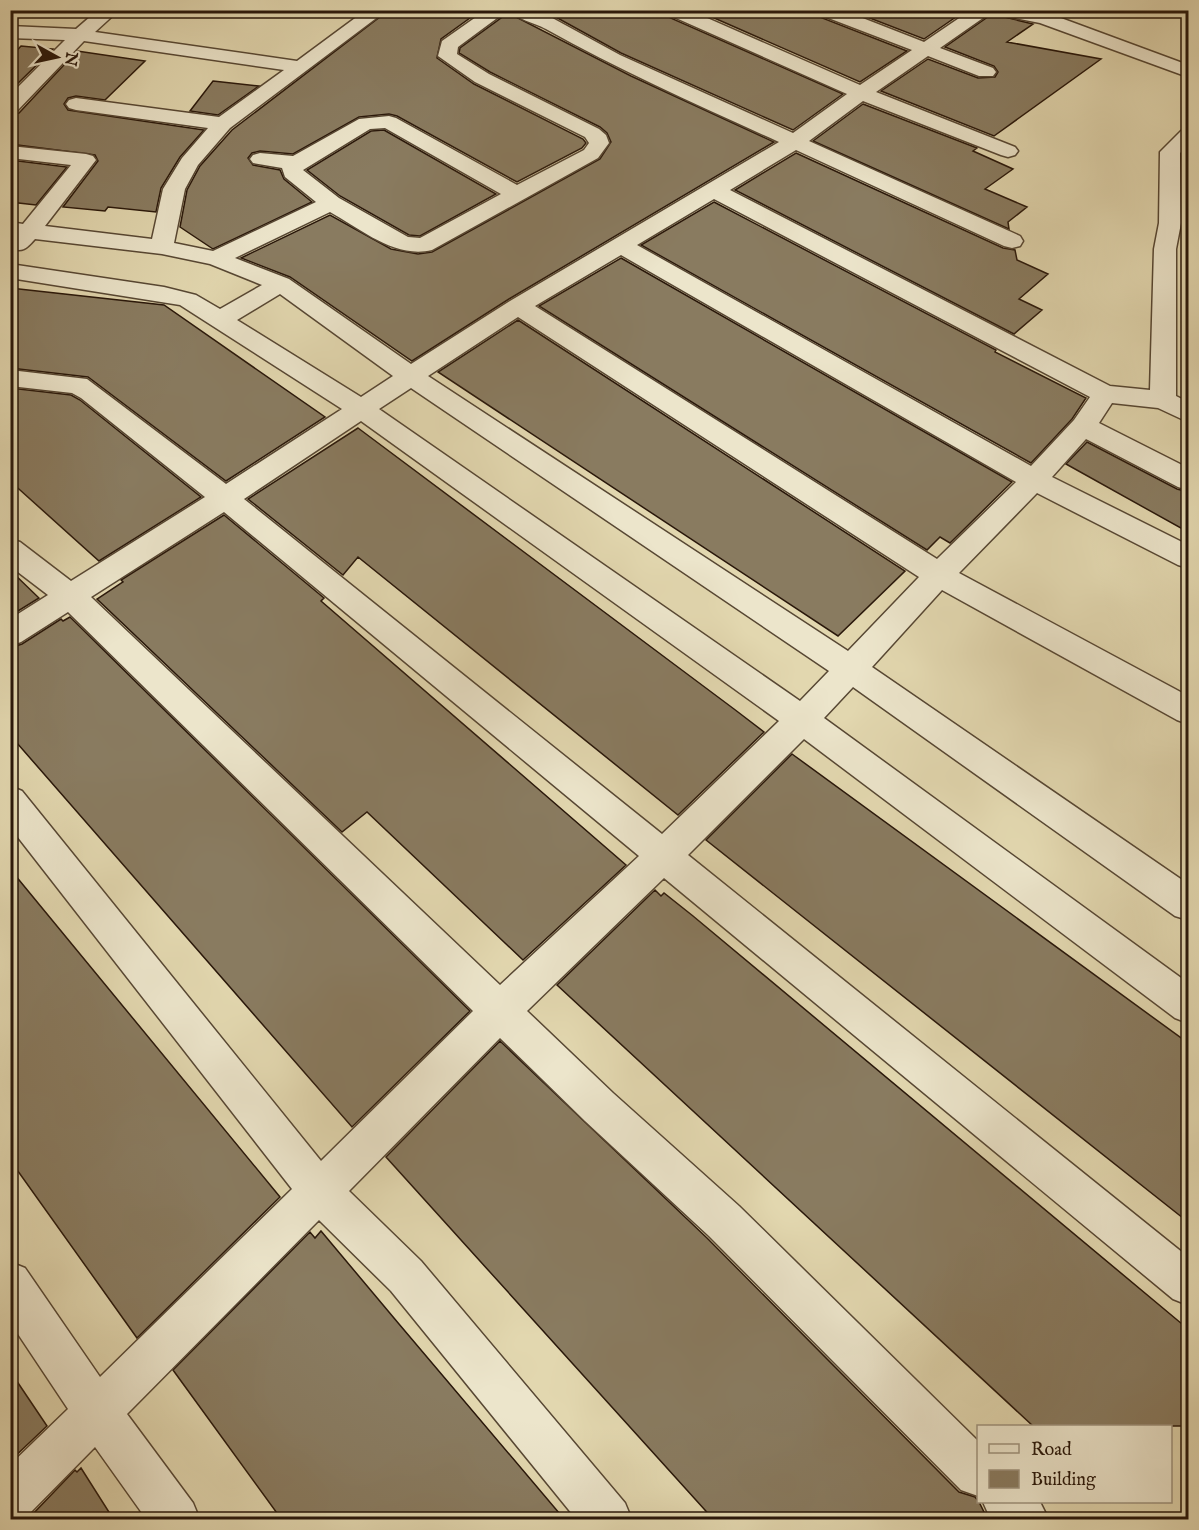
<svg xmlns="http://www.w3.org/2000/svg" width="1199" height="1530" font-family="'IM FELL English',serif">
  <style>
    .building { fill: #897b60; stroke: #29170a; stroke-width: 1.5 }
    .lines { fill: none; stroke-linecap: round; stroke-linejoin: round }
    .street-casing { stroke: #574733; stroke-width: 3 }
    .street { fill: #ece5cb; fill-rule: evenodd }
  </style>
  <rect width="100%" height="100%" fill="#e2d7af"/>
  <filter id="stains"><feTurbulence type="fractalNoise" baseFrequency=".00333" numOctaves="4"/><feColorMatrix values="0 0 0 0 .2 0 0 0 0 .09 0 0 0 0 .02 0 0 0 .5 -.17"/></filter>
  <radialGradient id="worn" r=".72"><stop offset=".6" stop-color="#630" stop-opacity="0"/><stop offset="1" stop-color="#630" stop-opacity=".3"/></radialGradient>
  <path class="building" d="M 389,10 L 481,10 L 441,39 L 437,58 L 474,84 L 583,139 L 586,143 L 582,148 L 517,182 L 397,116 L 389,114 L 359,117 L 293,154 L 260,151 L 252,153 L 248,158 L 253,165 L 280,170 L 284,179 L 312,202 L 213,249 L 180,227 L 187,190 L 200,166 L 232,130 Z
    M 543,10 L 662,10 L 666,16 L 843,94 L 793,130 L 621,53 Z
    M 696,10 L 813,10 L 817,16 L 907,51 L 860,82 Z
    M 849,10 L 966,10 L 924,39 Z
    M 508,13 L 631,76 L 774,142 L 509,299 L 412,361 L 290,277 L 241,258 L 330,215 L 391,249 L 418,254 L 432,252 L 600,159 L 611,142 L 607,133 L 600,127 L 490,72 L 459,53 L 460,48 Z
    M 992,14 L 1033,24 L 1007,42 L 1101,59 L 994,136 L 881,91 L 928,59 L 978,78 L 995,77 L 998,72 L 994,66 L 945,47 Z
    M 21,46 L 53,49 L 10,91 L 10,58 Z
    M 77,51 L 145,61 L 105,100 L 76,96 L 68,98 L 64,104 L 68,110 L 204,130 L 180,157 L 161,188 L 156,212 L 108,207 L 105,211 L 63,207 L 98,161 L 95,155 L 10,144 L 10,115 L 19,113 Z
    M 213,81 L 259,86 L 218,115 L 190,111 Z
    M 863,104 L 977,148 L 973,151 L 1013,169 L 985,189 L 1027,207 L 1008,222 L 1009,229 L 813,141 Z
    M 384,130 L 496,194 L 420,236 L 409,235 L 340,196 L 307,170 L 371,131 Z
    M 796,153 L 1003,248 L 1015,250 L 1017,260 L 1048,274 L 1019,299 L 1042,310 L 1014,334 L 735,190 Z
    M 10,160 L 67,167 L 36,205 L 10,202 Z
    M 714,202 L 996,350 L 995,352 L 1086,398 L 1072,419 L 1031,463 L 641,245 Z
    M 621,258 L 1012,482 L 950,543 L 940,537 L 927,550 L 539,306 Z
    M 10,288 L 164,305 L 325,417 L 226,481 L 88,377 L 10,368 Z
    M 518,320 L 905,571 L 838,636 L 438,372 Z
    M 10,388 L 71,395 L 80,400 L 201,497 L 99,561 L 10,481 Z
    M 358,428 L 734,709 L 764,732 L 678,815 L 358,557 L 343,575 L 248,499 Z
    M 1087,442 L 1177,489 L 1188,492 L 1188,532 L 1066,464 Z
    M 224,515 L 324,598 L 321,601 L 626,865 L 523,960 L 367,812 L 342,832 L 97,599 L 123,582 L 121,580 Z
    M 10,570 L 39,598 L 10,616 Z
    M 70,617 L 470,1011 L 352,1127 L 10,735 L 10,648 L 22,644 L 61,619 L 63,621 Z
    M 792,754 L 1188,1043 L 1188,1222 L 706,840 Z
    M 10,869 L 280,1197 L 137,1338 L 10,1160 Z
    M 655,890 L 661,896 L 664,893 L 693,916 L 1188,1329 L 1188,1426 L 1033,1426 L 557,985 Z
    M 500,1041 L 707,1238 L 959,1492 L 975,1497 L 979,1502 L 988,1520 L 714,1520 L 386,1157 Z
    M 321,1231 L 399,1324 L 565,1520 L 282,1520 L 173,1370 L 310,1232 L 315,1238 Z
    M 10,1371 L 47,1426 L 10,1461 Z
    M 81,1468 L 114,1520 L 22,1520 L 29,1518 L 75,1470 L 77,1472 Z"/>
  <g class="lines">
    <defs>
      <path id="street" d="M 98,10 L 119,10 L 95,32 L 297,61 L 366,10 L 387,10 L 230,128 L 198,165 L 185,189 L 174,243 L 213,251 L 316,202 L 285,177 L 282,168 L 253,163 L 250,159 L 253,155 L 260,153 L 293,156 L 359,119 L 389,116 L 396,118 L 517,185 L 584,150 L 589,143 L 585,137 L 475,82 L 438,56 L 442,41 L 486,10 L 508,10 L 458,47 L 457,54 L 489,74 L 599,129 L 606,135 L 609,143 L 598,158 L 432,250 C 395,259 361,229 330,212 L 235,258 L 289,279 L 411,364 L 510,301 L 779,142 C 700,106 621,71 546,29 C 535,23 516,19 509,10 L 536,10 L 545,14 L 620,55 L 793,133 L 847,94 L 667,14 L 664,10 L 689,10 L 860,85 L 912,50 L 818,14 L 815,10 L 842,10 L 924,42 L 971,10 L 1033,10 L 1050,14 L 1188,65 L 1188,77 L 1040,23 L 995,14 L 993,11 L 940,48 L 993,68 L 996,72 L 993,76 L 979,76 L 928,56 L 876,92 L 1015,147 L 1018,151 L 1015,155 L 1008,157 L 1001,155 L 863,101 L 809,141 L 1020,236 L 1023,241 L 1020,246 L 1012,248 L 1004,246 L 796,150 L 730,190 L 1110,386 L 1150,390 L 1154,249 L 1159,223 L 1160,152 L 1181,131 L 1188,129 L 1188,146 L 1180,153 L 1181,223 L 1176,249 L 1176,396 L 1188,402 L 1188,422 L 1158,408 L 1112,403 L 1099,423 L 1188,468 L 1188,490 L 1178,487 L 1086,439 L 1052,477 L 1188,545 L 1188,568 L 1178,565 L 1037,493 L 959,573 L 1188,696 L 1188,724 L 1177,720 L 942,590 L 872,667 L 1188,884 L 1188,920 L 1175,916 L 853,687 L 824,718 L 1188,983 L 1188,1023 L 1175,1018 L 804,739 L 688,855 L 1188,1257 L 1188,1305 L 1173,1299 L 664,878 L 527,1011 L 613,1093 L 739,1206 L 978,1441 L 978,1496 L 961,1490 L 709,1236 L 585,1121 L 500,1038 L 349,1191 L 421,1261 L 625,1503 L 632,1520 L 577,1520 L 391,1291 L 319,1220 L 127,1414 L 193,1503 L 200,1520 L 147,1520 L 95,1447 L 27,1516 L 10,1520 L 10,1465 L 68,1409 L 10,1322 L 10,1262 L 25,1268 L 100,1377 L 292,1189 L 10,827 L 10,786 L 22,791 L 321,1161 L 473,1011 L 68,612 L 21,642 L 10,646 L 10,619 L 48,595 L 10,566 L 10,539 L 20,542 L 71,581 L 205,497 L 81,398 L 72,393 L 10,386 L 10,370 L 87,379 L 226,484 L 342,409 L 180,305 L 10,278 L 10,264 L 164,287 L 196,295 L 220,309 L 262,285 L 210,264 L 162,254 L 35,239 C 27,248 23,253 10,248 L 10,240 L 13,236 L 10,236 L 10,222 L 23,224 L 71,165 L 10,158 L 10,146 L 86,154 L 93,156 L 96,160 L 45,226 L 152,239 L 163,189 L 182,158 L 208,128 L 76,110 L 69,108 L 66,104 L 69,100 L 76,98 L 219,117 L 284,70 L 84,41 L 17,111 L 10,113 L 10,95 L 65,40 L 10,38 L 10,26 L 76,29 ZM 385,128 L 501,194 L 420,238 L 408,237 L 339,198 L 303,170 L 370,129 ZM 714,199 L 1090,397 L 1074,420 L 1031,466 L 637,245 ZM 621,255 L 1016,482 L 937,559 L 535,306 ZM 280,294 L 393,376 L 361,397 L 237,320 ZM 518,317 L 919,577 L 848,651 L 428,376 ZM 411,388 L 829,671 L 800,701 L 379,409 ZM 361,421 L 779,721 L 662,834 L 244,499 ZM 224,512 L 639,856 L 500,985 L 91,597 Z
        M 983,1502 L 1040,1502 L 1049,1520 L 991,1520 Z"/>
    </defs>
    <use href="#street" class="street-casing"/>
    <use href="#street" class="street"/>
  </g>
  <rect width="1199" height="1530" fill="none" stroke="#e2d7af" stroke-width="36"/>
  <rect x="12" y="12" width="1175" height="1506" fill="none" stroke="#29170a" stroke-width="3"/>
  <rect x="18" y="18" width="1163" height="1494" fill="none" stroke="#29170a" stroke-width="1.5"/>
  <rect x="977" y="1425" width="195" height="78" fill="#ece5cb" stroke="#9e937e" stroke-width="1.5"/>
  <rect x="989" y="1444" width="30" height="9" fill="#ece5cb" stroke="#9e937e" stroke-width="1.5"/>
  <text x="1031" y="1455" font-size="18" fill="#29170a">Road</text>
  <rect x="989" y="1470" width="30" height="18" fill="#897b60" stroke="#9e937e" stroke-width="1.5"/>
  <text x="1031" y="1485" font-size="18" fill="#29170a">Building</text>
  <g transform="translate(57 57) rotate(98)" stroke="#ece5cb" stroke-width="4.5" paint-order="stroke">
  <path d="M0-4.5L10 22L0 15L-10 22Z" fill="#29170a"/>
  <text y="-9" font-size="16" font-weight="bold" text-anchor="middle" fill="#29170a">N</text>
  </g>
  <rect width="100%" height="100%" filter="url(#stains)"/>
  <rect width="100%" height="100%" fill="url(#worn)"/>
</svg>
